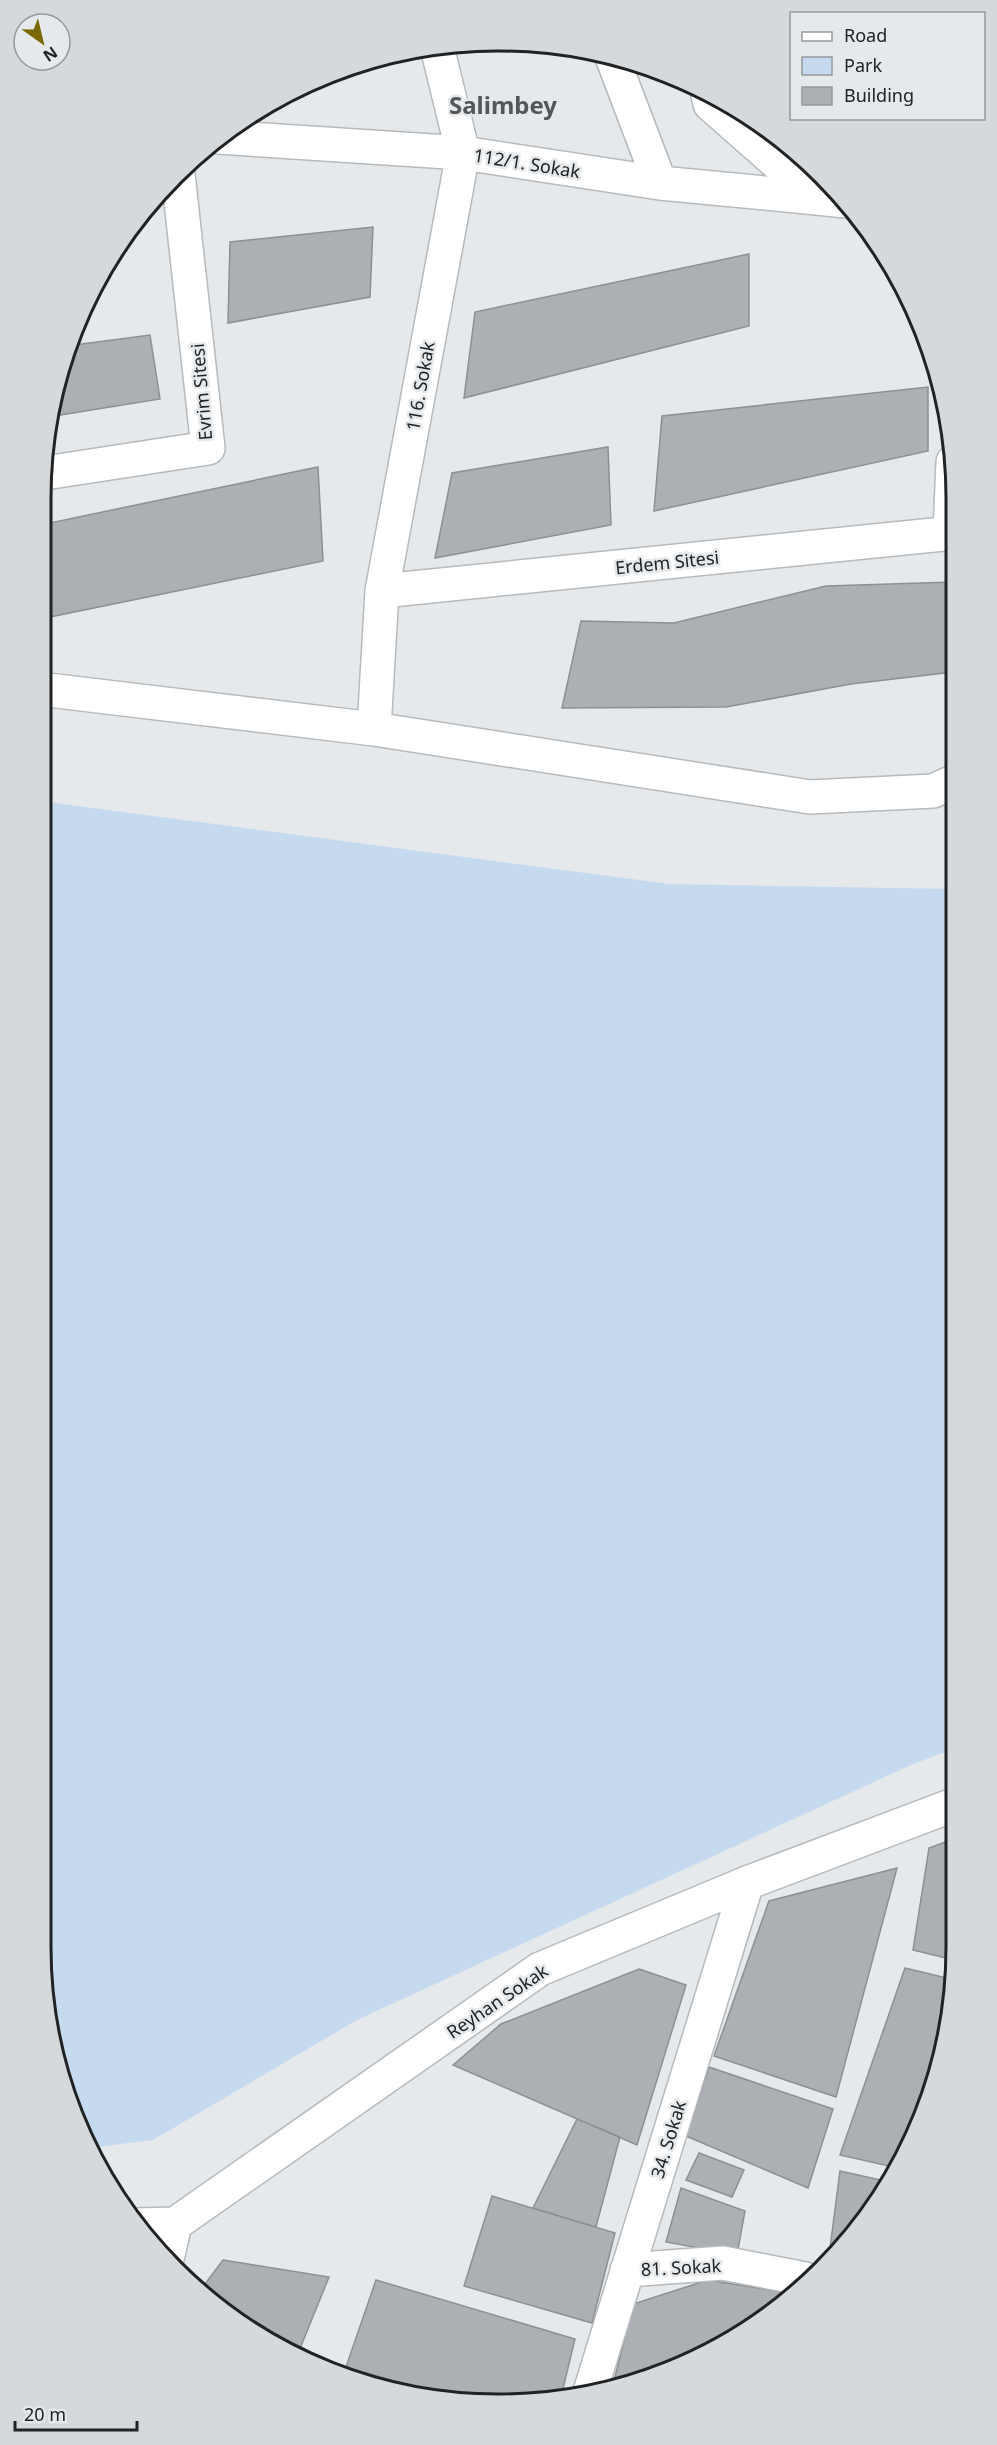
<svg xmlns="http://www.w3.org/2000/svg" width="997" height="2445" font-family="'Noto Sans',sans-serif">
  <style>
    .green { fill: #c6daef }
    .building { fill: #acafb3; stroke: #8d9093; stroke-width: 1.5 }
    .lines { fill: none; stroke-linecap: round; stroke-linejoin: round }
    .street-casing { stroke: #b6babd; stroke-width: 36 }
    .street { stroke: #fff; stroke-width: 33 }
    .labels { text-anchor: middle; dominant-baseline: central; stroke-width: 5; stroke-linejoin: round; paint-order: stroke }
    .street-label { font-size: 18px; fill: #202223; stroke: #e5e9ec }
    .district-label { font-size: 24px; font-weight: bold; fill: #54575a; stroke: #e5e9ec }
    .rim { fill: none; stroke: #202223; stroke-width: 3 }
  </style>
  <rect width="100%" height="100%" fill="#e5e9ec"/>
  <path class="green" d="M 40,801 L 669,884 L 954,889 L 956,1748 L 911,1765 L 357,2020 L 153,2140 L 89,2148 L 65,2094 L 40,1946 Z"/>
  <path class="building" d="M 373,227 L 370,297 L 228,323 L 230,242 Z
    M 749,254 L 749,326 L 464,398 L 475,312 Z
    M 150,335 L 160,399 L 54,416 L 67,346 Z
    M 928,387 L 928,451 L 654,511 L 662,416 Z
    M 608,447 L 611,525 L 435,558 L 452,473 Z
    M 318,467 L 323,561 L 40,619 L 40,525 Z
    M 953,582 L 953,672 L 851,684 L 726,707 L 562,708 L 581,621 L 674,623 L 826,586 Z
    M 956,1838 L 956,1946 L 954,1960 L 913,1950 L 929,1848 Z
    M 897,1868 L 836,2097 L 714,2056 L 769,1901 Z
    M 905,1968 L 951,1979 L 932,2093 L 893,2167 L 840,2155 Z
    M 639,1969 L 686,1985 L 637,2145 L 453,2065 L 501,2024 Z
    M 709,2067 L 833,2109 L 808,2188 L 686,2136 Z
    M 577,2119 L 620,2137 L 596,2227 L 533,2208 Z
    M 699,2153 L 744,2170 L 732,2197 L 686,2180 Z
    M 840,2171 L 885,2181 L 862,2226 L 829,2256 Z
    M 681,2188 L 745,2211 L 737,2255 L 666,2242 Z
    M 492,2196 L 615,2233 L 592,2323 L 464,2286 Z
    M 223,2260 L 329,2277 L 297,2356 L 270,2343 L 202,2288 Z
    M 376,2280 L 575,2339 L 561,2397 L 461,2400 L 346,2367 Z
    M 708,2280 L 789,2293 L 753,2327 L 674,2370 L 623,2385 L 614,2381 L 633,2304 Z
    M 614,2381 L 623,2385 L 612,2389 Z"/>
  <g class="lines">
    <defs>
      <path id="street" d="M 612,57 L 660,183
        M 708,95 L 710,104 L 817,198 L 846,201
        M 218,137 L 463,153 L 660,183 L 817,198 L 826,181
        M 45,473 L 208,448 L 178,174
        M 950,533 L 953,462
        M 382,591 L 953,533
        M 40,689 L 374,729 L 810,797 L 933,791 L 953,782
        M 374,729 L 382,591 L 463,153 L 437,47
        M 137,2225 L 175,2224 L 540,1969 L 747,1883 L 956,1804
        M 167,2259 L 175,2224
        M 627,2270 L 723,2263 L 805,2279
        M 589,2395 L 747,1883"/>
    </defs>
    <use href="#street" class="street-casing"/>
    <use href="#street" class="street"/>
  </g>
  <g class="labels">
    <g class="street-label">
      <text transform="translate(527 163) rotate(9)">112/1. Sokak</text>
      <text transform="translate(420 386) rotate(-80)">116. Sokak</text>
      <text transform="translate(201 392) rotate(-95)">Evrim Sitesi</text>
      <text transform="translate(667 562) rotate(-6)">Erdem Sitesi</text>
      <text transform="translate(497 2001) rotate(-34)">Reyhan Sokak</text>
      <text transform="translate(668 2139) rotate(-73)">34. Sokak</text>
      <text transform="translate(681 2267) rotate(-3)">81. Sokak</text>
    </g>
    <g class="district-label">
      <text x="503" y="104">Salimbey</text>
    </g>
  </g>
  <path d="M0 0H997V2445H0ZM498 51H499A447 447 0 0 1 946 498V1947A447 447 0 0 1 499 2394H498A447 447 0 0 1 51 1947V498A447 447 0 0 1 498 51Z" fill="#d5d9dc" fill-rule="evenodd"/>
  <path class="rim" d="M498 51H499A447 447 0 0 1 946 498V1947A447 447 0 0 1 499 2394H498A447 447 0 0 1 51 1947V498A447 447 0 0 1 498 51Z"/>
  <rect x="790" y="12" width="195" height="108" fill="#e5e9ec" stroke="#96999c" stroke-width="1.5"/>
  <rect x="802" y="32" width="30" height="9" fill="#ffffff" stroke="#96999c" stroke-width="1.5"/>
  <text x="844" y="42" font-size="18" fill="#202223">Road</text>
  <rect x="802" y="57" width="30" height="18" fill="#c6daef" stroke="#96999c" stroke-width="1.5"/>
  <text x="844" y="72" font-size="18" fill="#202223">Park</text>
  <rect x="802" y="87" width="30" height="18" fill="#acafb3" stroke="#96999c" stroke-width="1.5"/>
  <text x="844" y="102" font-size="18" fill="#202223">Building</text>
  <g transform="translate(42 42) rotate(146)"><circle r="28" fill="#e5e9ec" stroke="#96999c" stroke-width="1.5"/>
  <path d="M0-4.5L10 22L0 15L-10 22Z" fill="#7a6900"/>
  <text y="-9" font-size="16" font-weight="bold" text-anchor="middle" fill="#202223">N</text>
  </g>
  <path d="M15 2421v9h122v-9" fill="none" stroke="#202223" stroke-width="3"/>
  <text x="24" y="2421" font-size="18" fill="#202223" stroke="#e5e9ec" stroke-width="4.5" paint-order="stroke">20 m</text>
</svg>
